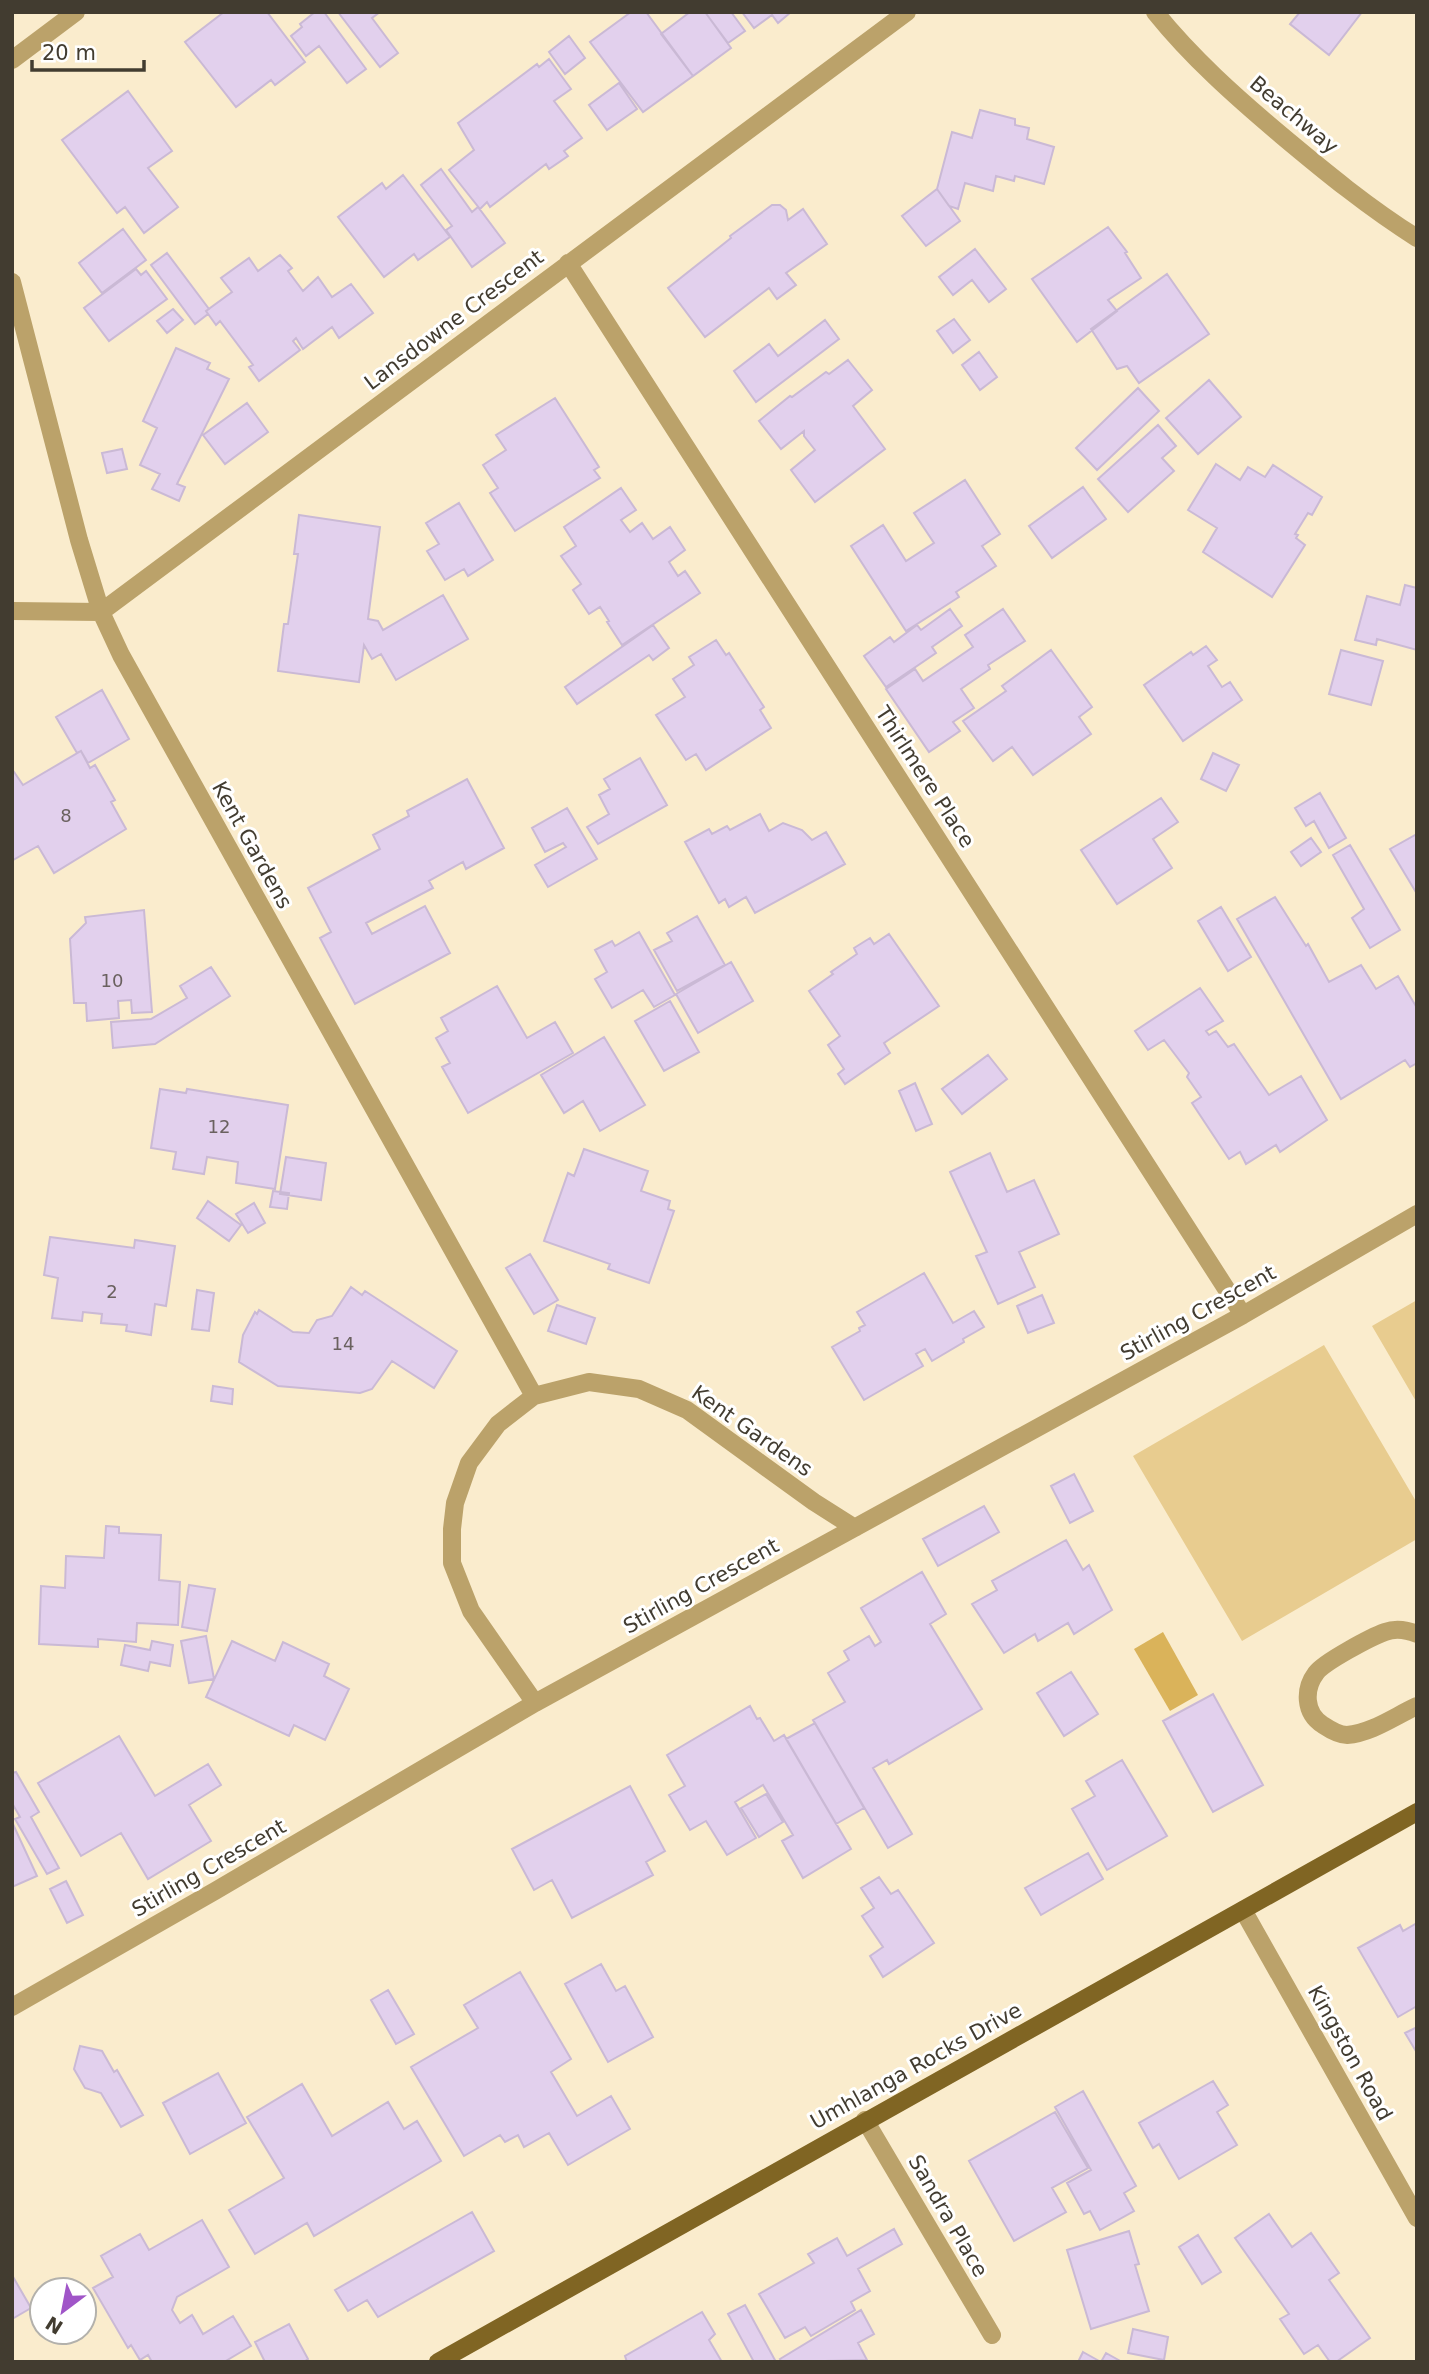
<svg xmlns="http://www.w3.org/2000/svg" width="1429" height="2374" font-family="'DejaVu Sans',sans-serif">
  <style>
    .green { fill: #e8cc8f }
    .water { fill: #dab35a }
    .building { fill: #e2d0ed; stroke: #cab9d5; stroke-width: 2 }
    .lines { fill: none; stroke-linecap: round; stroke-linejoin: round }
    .minor { stroke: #bba26a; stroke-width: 18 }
    .major { stroke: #806523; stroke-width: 18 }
    .labels { text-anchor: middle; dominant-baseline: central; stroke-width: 6; stroke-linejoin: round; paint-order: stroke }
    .number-label { font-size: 18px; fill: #6a615f }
    .street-label { font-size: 21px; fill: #423c30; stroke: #fff }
  </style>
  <rect width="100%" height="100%" fill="#faeccd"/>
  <path class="green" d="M 1417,1300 L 1417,1403 L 1372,1326 Z
    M 1324,1345 L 1417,1503 L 1417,1539 L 1242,1641 L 1133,1456 Z"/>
  <path class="water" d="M 1163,1632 L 1198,1695 L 1170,1711 L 1134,1649 Z"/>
  <path class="building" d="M 224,12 L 267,12 L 305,62 L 275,85 L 271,80 L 236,107 L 185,42 Z
    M 315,12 L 324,12 L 366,69 L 347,83 L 319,46 L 306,56 L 291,36 L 302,27 L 300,24 Z
    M 338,12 L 380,12 L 372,18 L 398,53 L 380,67 Z
    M 631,12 L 646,12 L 693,76 L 643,112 L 590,42 Z
    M 690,12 L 705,12 L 731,48 L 693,76 L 661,34 Z
    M 705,12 L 731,12 L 745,31 L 728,43 Z
    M 742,12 L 791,12 L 778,23 L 772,15 L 754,28 Z
    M 1300,12 L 1362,12 L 1329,55 L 1290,24 Z
    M 569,36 L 585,58 L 565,74 L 549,52 Z
    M 549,59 L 571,89 L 554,101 L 582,138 L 564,151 L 568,156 L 549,169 L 546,164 L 490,207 L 487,202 L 480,209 L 449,170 L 474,150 L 458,123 L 537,64 L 539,67 Z
    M 619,83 L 637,109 L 607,130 L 589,105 Z
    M 128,91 L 172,151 L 148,168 L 178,207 L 144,233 L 125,207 L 117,213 L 62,140 Z
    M 980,110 L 1015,119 L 1015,125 L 1029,128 L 1027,139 L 1054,147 L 1044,184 L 1015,176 L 1014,181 L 996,176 L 993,191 L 965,183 L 958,209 L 949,206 L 937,189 L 952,132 L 972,138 Z
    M 441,169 L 472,212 L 478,207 L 505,243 L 472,267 L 446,230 L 452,226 L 421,185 Z
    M 403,175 L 450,237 L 418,260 L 414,254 L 384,277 L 338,217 L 382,183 L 386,189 Z
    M 937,189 L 960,221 L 926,246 L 902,216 Z
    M 772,205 L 780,205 L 786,210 L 788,220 L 803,209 L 827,244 L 786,273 L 796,285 L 777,299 L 769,288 L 705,337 L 668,288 L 731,238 L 730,236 Z
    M 1108,227 L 1127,252 L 1125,253 L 1141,278 L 1108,300 L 1117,311 L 1077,342 L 1032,279 Z
    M 123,229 L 146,260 L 102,293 L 79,263 Z
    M 975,249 L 1006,289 L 989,302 L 972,280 L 953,295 L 939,277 Z
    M 167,253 L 209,309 L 206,311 L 208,314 L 195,324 L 151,265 Z
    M 280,255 L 292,268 L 288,271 L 303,291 L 318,277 L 332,297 L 351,284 L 373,313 L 339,338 L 332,327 L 303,349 L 296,338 L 293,341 L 300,350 L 259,381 L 249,367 L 253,365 L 220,321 L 216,325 L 206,311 L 232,292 L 221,278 L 249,258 L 258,271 Z
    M 136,269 L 141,275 L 146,271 L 167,299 L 109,341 L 84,308 Z
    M 1167,274 L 1209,334 L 1139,383 L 1127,366 L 1117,369 L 1091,329 Z
    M 173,309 L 183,320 L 167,333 L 157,321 Z
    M 954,319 L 970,340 L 953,353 L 937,331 Z
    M 825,320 L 839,339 L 756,402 L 734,371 L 769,344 L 778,356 Z
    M 176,348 L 210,363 L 207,369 L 229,379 L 177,484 L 185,487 L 179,501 L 152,489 L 160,474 L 140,465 L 157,428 L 143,421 Z
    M 979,352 L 997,377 L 980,390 L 962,365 Z
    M 848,360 L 872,390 L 853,406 L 885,449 L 815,502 L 791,470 L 815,450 L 804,436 L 804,431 L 781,449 L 759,421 L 790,396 L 792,397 L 826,372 L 829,374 Z
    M 1209,380 L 1241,417 L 1198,454 L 1166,418 Z
    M 1138,388 L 1159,411 L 1097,470 L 1076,448 Z
    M 555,398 L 599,467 L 594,470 L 600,478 L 515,531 L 490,493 L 498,488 L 483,465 L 506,450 L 496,435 Z
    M 247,403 L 268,432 L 225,464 L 203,435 Z
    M 1158,425 L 1176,446 L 1162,458 L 1174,471 L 1128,512 L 1098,479 Z
    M 122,449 L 127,469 L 107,473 L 102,453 Z
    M 1216,464 L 1240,480 L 1248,467 L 1265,477 L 1273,465 L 1322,497 L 1312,515 L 1308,513 L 1295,534 L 1298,535 L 1296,538 L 1305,545 L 1272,597 L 1203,552 L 1217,528 L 1188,510 Z
    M 965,480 L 1000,534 L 982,546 L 996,566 L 956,592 L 959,597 L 906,631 L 851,546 L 883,525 L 906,561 L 934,543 L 914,513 Z
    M 1083,487 L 1106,519 L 1052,558 L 1029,526 Z
    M 621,488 L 636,510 L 621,520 L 630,532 L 642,523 L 653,539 L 670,527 L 685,550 L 669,562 L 678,576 L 685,571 L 700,593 L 622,645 L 607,622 L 609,621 L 600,607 L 589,614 L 573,590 L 581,584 L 561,556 L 576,546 L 564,527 Z
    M 459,503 L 493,560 L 468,576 L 464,569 L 445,580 L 427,551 L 439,544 L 426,523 Z
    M 299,515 L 380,527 L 368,619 L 378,621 L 383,630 L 443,595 L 468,639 L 396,680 L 381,654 L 372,659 L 364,645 L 359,682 L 278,671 L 284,624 L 288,624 L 298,554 L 294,554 Z
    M 1405,585 L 1417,588 L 1417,650 L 1377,639 L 1376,645 L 1355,640 L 1367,596 L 1400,605 Z
    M 950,609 L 962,626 L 932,647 L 936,653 L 886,687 L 864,656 L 890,637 L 894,642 L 917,625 L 921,630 Z
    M 1003,609 L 1025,641 L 988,665 L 990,669 L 961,689 L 974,708 L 953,722 L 960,731 L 929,752 L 886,689 L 915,669 L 923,681 L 973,647 L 965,635 Z
    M 653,625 L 669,648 L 653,660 L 649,655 L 577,704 L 565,687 Z
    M 716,640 L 726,655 L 729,653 L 764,707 L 760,710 L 771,728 L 706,770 L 696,754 L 686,760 L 656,715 L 685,697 L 673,679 L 694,665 L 689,657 Z
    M 1206,646 L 1217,660 L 1208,666 L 1222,687 L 1230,682 L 1242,700 L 1183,741 L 1144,685 L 1191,652 L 1193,655 Z
    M 1051,650 L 1092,707 L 1079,717 L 1091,734 L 1033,775 L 1012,747 L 993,761 L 963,721 L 1006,691 L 1002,686 Z
    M 1341,650 L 1383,661 L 1371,705 L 1329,694 Z
    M 102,690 L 129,739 L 88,763 L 81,751 L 77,753 L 56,717 Z
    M 81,751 L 90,768 L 95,765 L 115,800 L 111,802 L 126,829 L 54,873 L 38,846 L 13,860 L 12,769 L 23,785 Z
    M 1213,753 L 1239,765 L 1226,791 L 1201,779 Z
    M 640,758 L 667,805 L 598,844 L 587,827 L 609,814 L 599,795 L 610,789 L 604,779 Z
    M 467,779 L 504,848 L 466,869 L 463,862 L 429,881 L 433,888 L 366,923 L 372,934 L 425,906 L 450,953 L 355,1004 L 320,938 L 331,932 L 308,888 L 380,849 L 373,835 L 409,816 L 407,811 Z
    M 1320,793 L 1346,838 L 1329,848 L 1314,821 L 1306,826 L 1295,808 Z
    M 1161,798 L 1178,822 L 1153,839 L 1172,868 L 1117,904 L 1081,850 Z
    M 567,808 L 597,859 L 548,887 L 535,865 L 566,847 L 563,843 L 545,852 L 532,828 Z
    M 760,814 L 769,831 L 783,823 L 802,830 L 812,840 L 826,832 L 845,864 L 755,913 L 746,897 L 729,907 L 725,899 L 719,903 L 685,842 L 709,829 L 712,834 L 727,826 L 730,830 Z
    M 1417,834 L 1417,894 L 1390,849 Z
    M 1311,838 L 1321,852 L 1301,866 L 1291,852 Z
    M 1350,845 L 1400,930 L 1370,948 L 1352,918 L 1364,909 L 1333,855 Z
    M 1275,897 L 1306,946 L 1308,944 L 1329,982 L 1361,965 L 1376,989 L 1398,976 L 1417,1008 L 1417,1063 L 1410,1067 L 1405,1060 L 1341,1099 L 1237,919 Z
    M 1221,907 L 1251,957 L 1228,971 L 1198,921 Z
    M 144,910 L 152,1012 L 132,1013 L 131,1000 L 118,1001 L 119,1018 L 87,1021 L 86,1003 L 74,1003 L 70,939 L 86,923 L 85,917 Z
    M 697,916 L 725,965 L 677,991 L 654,950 L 672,941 L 667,933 Z
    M 639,932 L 675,995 L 654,1007 L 643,990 L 612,1008 L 595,979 L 607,972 L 595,950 L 612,941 L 615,946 Z
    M 889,934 L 939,1006 L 884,1043 L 890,1053 L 845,1084 L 838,1074 L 844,1069 L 828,1045 L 840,1036 L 809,991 L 833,974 L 831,972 L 857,954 L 854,948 L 870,938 L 874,944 Z
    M 731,962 L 753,1001 L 698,1033 L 676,994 Z
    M 211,967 L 230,996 L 155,1044 L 113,1048 L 111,1022 L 151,1019 L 187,998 L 180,986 Z
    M 497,986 L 527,1038 L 555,1022 L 573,1053 L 468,1113 L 442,1067 L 450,1063 L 436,1038 L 448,1031 L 441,1018 Z
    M 1200,988 L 1223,1021 L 1206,1031 L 1209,1035 L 1216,1031 L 1228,1047 L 1234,1044 L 1269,1095 L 1301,1076 L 1327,1120 L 1280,1152 L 1276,1145 L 1246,1164 L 1240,1152 L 1229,1159 L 1192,1103 L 1201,1097 L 1187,1077 L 1189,1073 L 1164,1040 L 1148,1050 L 1135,1031 Z
    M 670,1001 L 699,1052 L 664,1071 L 635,1021 Z
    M 604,1037 L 645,1105 L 600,1131 L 583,1101 L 564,1113 L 541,1075 Z
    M 988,1055 L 1007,1079 L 962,1114 L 942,1089 Z
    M 915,1083 L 932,1124 L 916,1131 L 899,1091 Z
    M 160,1089 L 186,1093 L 187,1089 L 288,1105 L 275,1189 L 236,1183 L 238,1162 L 207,1157 L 204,1174 L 173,1169 L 176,1152 L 151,1148 Z
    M 584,1149 L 648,1171 L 641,1191 L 670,1201 L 668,1209 L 674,1211 L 649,1283 L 608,1269 L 610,1264 L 544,1241 L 568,1173 L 574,1176 Z
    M 990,1153 L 1007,1192 L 1034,1180 L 1059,1234 L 1019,1252 L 1035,1287 L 998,1304 L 976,1256 L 987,1252 L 950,1172 Z
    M 286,1157 L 326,1163 L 321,1200 L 280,1194 Z
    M 273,1191 L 289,1193 L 287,1209 L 270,1207 Z
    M 208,1201 L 241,1225 L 229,1241 L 197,1218 Z
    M 254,1203 L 265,1223 L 248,1233 L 236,1214 Z
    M 50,1237 L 134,1248 L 135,1240 L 175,1246 L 166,1306 L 155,1304 L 151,1335 L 126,1331 L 127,1325 L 101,1323 L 102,1314 L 83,1312 L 82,1321 L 52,1318 L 58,1278 L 44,1275 Z
    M 530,1254 L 558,1300 L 534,1314 L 506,1268 Z
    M 924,1273 L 953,1323 L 974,1311 L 984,1327 L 963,1339 L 964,1342 L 932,1361 L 925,1349 L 916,1354 L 923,1366 L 864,1400 L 832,1347 L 860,1331 L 859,1328 L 865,1325 L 857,1312 Z
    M 351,1287 L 362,1295 L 365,1291 L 457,1351 L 434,1388 L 392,1361 L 372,1389 L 360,1393 L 278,1386 L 239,1362 L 243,1335 L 255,1312 L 257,1314 L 259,1310 L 293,1332 L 309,1333 L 317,1320 L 332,1316 Z
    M 197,1290 L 214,1293 L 209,1331 L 192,1329 Z
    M 1042,1295 L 1054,1323 L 1028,1333 L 1017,1306 Z
    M 557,1305 L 595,1318 L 586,1344 L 548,1331 Z
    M 213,1386 L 233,1389 L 232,1404 L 211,1401 Z
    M 1074,1474 L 1093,1511 L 1070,1523 L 1051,1486 Z
    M 984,1506 L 999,1532 L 938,1566 L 923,1539 Z
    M 106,1526 L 119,1527 L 119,1533 L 161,1535 L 159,1580 L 180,1582 L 178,1625 L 137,1623 L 136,1642 L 98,1639 L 98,1647 L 39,1644 L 41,1586 L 65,1588 L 66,1556 L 104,1558 Z
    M 1066,1540 L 1083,1570 L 1089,1565 L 1112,1610 L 1074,1634 L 1068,1623 L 1038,1641 L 1035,1634 L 1004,1653 L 972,1604 L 997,1590 L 992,1581 Z
    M 922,1572 L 946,1614 L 930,1624 L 982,1709 L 889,1764 L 887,1760 L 873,1768 L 912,1834 L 888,1848 L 813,1720 L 845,1702 L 828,1673 L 849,1660 L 844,1651 L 869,1636 L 875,1646 L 881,1642 L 861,1608 Z
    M 189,1585 L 215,1589 L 207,1631 L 182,1627 Z
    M 206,1636 L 214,1679 L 189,1683 L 181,1641 Z
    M 152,1641 L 173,1645 L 170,1666 L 150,1662 L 148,1671 L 121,1665 L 125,1645 L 150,1650 Z
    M 232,1641 L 275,1661 L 283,1642 L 329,1664 L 324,1676 L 349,1689 L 325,1740 L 294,1725 L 289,1736 L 206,1697 Z
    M 1071,1672 L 1098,1714 L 1064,1736 L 1037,1693 Z
    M 1213,1694 L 1263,1785 L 1213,1812 L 1163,1721 Z
    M 750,1706 L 757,1719 L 760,1718 L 774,1741 L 784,1735 L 851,1849 L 803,1878 L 782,1841 L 793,1835 L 763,1785 L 735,1802 L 756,1838 L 727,1855 L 706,1821 L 690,1830 L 669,1795 L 685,1786 L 667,1755 Z
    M 815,1723 L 864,1808 L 836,1824 L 786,1739 Z
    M 119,1736 L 155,1796 L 208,1764 L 221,1785 L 189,1805 L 211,1841 L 148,1879 L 121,1833 L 81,1856 L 38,1783 Z
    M 1122,1760 L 1167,1836 L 1107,1870 L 1072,1809 L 1095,1796 L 1086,1781 Z
    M 16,1772 L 39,1812 L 31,1817 L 59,1868 L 47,1874 L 15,1819 L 20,1817 L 12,1803 L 12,1773 Z
    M 630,1786 L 665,1851 L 646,1862 L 653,1875 L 572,1918 L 552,1880 L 534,1890 L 512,1849 Z
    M 766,1794 L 783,1822 L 759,1837 L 741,1808 Z
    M 12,1822 L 37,1876 L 12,1887 Z
    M 1088,1853 L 1103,1879 L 1041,1915 L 1025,1888 Z
    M 879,1877 L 891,1894 L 898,1890 L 934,1943 L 883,1977 L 870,1956 L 883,1947 L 862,1916 L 874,1908 L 861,1888 Z
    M 66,1881 L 83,1915 L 67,1923 L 50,1889 Z
    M 1417,1923 L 1417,2006 L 1398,2017 L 1358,1948 L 1400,1925 L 1403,1931 Z
    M 601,1964 L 616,1991 L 625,1986 L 653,2037 L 608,2062 L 565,1984 Z
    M 520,1972 L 571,2059 L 551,2072 L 577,2116 L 611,2096 L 630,2129 L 568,2165 L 549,2133 L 524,2147 L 518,2135 L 505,2142 L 500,2135 L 464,2156 L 411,2067 L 478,2028 L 464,2005 Z
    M 388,1990 L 414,2034 L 396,2044 L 371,2000 Z
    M 1417,2027 L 1417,2053 L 1405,2033 Z
    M 80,2046 L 102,2051 L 114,2072 L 117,2070 L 143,2115 L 121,2127 L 101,2093 L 85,2088 L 74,2069 Z
    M 218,2073 L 246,2123 L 190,2154 L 163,2103 Z
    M 1213,2081 L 1228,2105 L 1217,2112 L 1237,2145 L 1179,2179 L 1159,2144 L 1153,2148 L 1139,2123 Z
    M 302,2084 L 332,2136 L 388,2102 L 404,2129 L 417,2121 L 441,2161 L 314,2236 L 307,2223 L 255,2254 L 229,2210 L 284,2178 L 247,2117 Z
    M 1083,2091 L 1136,2186 L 1124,2193 L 1134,2211 L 1100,2230 L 1090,2211 L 1084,2214 L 1067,2183 L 1091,2170 L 1055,2107 Z
    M 1055,2112 L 1088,2168 L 1052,2188 L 1066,2212 L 1014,2241 L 969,2161 Z
    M 472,2212 L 494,2251 L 378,2317 L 367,2300 L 348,2311 L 335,2290 Z
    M 1269,2214 L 1292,2247 L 1311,2233 L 1339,2273 L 1329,2280 L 1370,2338 L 1336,2362 L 1330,2362 L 1318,2345 L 1304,2354 L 1280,2319 L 1289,2314 L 1235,2238 Z
    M 202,2220 L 229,2267 L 177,2297 L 172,2310 L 180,2323 L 192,2315 L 203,2334 L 233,2316 L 251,2346 L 224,2362 L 152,2362 L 148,2355 L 140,2360 L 131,2345 L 128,2348 L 93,2288 L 113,2277 L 101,2256 L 140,2234 L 149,2250 Z
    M 894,2229 L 902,2244 L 858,2269 L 870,2291 L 851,2302 L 855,2310 L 811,2336 L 805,2327 L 785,2338 L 759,2294 L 814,2263 L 808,2254 L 837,2238 L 847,2256 Z
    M 1129,2231 L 1139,2264 L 1135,2265 L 1149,2311 L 1091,2329 L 1067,2250 Z
    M 1198,2235 L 1221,2272 L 1202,2284 L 1179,2247 Z
    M 12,2275 L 31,2308 L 12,2319 Z
    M 745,2305 L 776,2362 L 754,2362 L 728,2314 Z
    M 861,2310 L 874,2334 L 858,2343 L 867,2360 L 782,2362 L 780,2359 Z
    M 702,2312 L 715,2334 L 709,2340 L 722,2362 L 627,2362 L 625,2356 Z
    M 289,2324 L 308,2359 L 304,2362 L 265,2362 L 255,2342 Z
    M 1133,2329 L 1168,2337 L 1164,2360 L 1128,2353 Z
    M 1083,2352 L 1101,2362 L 1106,2353 L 1122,2362 L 1078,2362 Z"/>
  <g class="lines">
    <path class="minor" d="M 1155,12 C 1192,58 1236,97 1281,135 C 1324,171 1369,208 1417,238
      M 12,60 L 76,12
      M 568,263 L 1243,1315
      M 12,282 L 79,540 L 101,612 L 121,655 L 534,1396
      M 12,611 L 101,612 L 907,12
      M 1417,1634 C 1407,1630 1396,1628 1385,1632 C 1371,1637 1324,1662 1316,1673 C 1304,1689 1304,1713 1323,1725 C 1329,1729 1340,1735 1347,1735 C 1372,1733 1395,1716 1417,1706
      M 535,1703 L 471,1611 L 452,1563 L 452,1529 L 455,1503 L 469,1463 L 498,1424 L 534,1396 L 589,1382 L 639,1389 L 687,1410 L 814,1502 L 855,1528
      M 1243,1910 L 1417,2218
      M 12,2007 L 215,1891 L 535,1703 L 1243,1315 L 1417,1214
      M 865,2120 L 992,2335"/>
    <path class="major" d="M 438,2362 L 1417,1812"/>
  </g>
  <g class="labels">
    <g class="number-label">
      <text x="66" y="815">8</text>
      <text x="112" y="980">10</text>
      <text x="219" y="1126">12</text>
      <text x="112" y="1291">2</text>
      <text x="343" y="1343">14</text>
    </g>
    <g class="street-label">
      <text transform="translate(1294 115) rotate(40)">Beachway</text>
      <text transform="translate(454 320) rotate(-37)">Lansdowne Crescent</text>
      <text transform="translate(925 777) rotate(57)">Thirlmere Place</text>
      <text transform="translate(252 845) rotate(61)">Kent Gardens</text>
      <text transform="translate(1198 1313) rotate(-29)">Stirling Crescent</text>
      <text transform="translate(752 1431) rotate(35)">Kent Gardens</text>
      <text transform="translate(701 1586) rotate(-29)">Stirling Crescent</text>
      <text transform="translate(209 1868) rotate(-30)">Stirling Crescent</text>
      <text transform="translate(1350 2053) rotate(61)">Kingston Road</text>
      <text transform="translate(916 2066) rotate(-29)">Umhlanga Rocks Drive</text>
      <text transform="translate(948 2216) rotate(60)">Sandra Place</text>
    </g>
  </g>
  <rect width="1429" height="2374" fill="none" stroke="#423c30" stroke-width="28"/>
  <g transform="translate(63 2311) rotate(212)"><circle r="33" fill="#ffffff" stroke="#b3b1ac" stroke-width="2"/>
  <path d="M0-5L12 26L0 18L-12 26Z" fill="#a055c8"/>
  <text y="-10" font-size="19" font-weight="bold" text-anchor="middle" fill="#423c30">N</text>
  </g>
  <path d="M32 60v10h112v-10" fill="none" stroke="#423c30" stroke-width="3.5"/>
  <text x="42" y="60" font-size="21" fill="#423c30" stroke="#ffffff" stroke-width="5" paint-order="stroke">20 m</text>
</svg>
